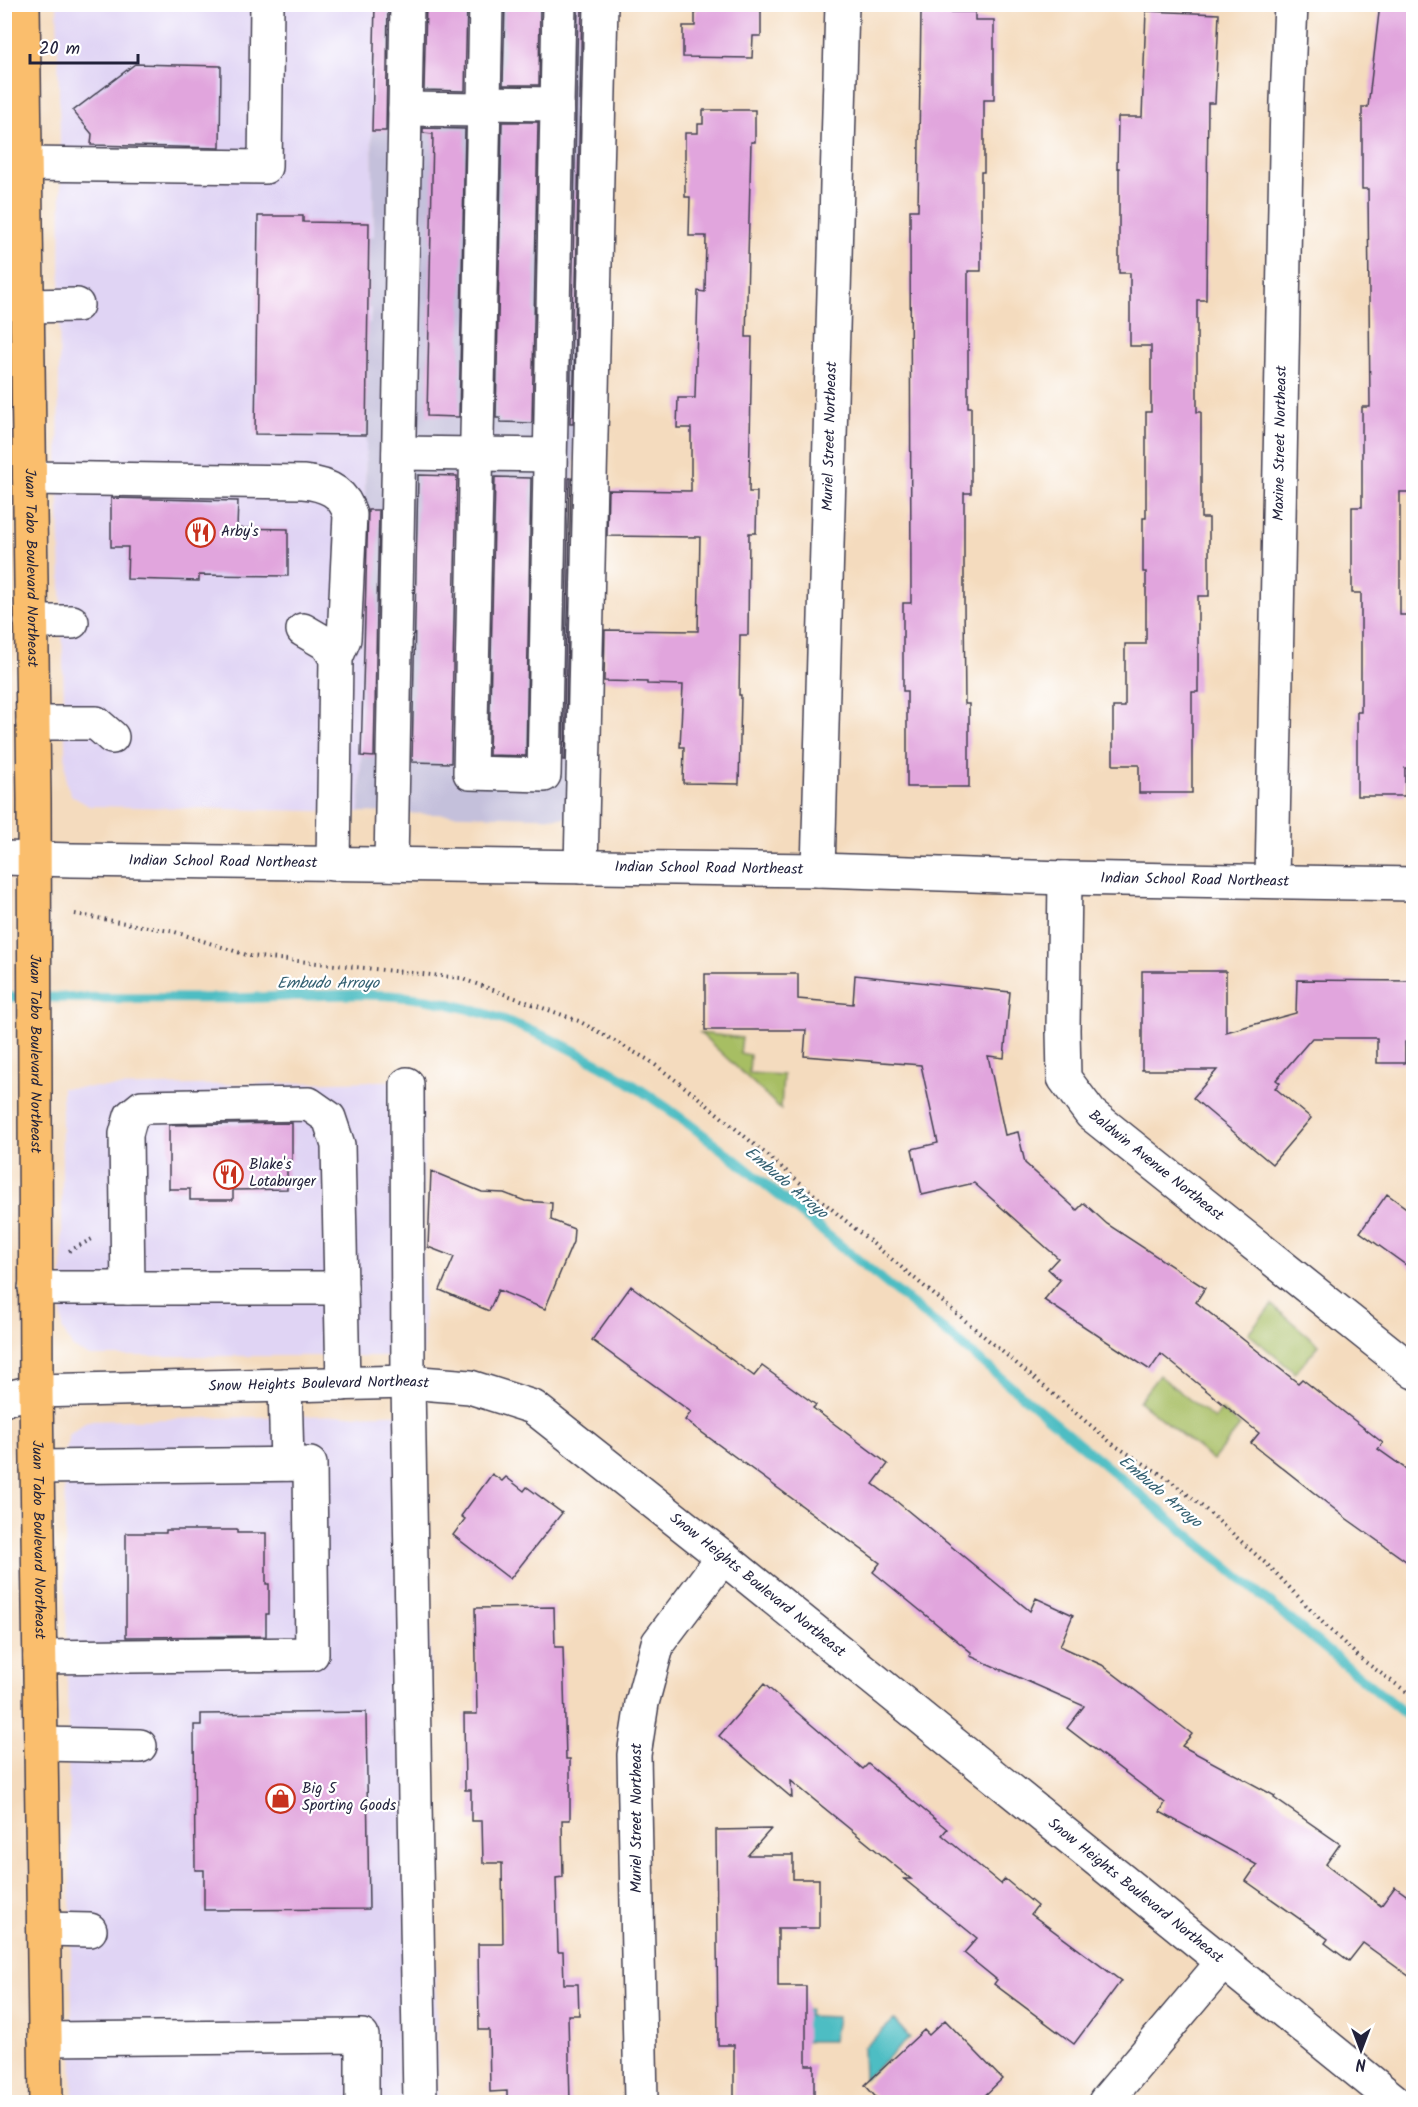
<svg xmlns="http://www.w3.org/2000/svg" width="1418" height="2107" font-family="Kalam,sans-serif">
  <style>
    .built { fill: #e0d4f4 }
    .industrial { fill: #c4c0db }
    .green { fill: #a7be63; stroke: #64704f; stroke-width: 1.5 }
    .water { fill: #4ebdc3; stroke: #38707f; stroke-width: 1.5 }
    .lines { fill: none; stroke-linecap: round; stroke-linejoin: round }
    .stream { stroke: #4ebdc3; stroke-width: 10 }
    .building { fill: #e1a5dd }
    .minor-casing { stroke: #423e4f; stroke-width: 36 }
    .major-casing { stroke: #423e4f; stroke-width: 36 }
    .path { stroke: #423e4f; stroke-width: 4; stroke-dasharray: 1.5 4.5; stroke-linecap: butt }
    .minor { stroke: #fff; stroke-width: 33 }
    .major { stroke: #fabe6d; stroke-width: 33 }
    .labels { text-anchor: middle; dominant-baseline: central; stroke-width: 4.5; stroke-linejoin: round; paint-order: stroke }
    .street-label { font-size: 15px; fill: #22223b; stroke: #fff }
    .poi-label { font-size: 15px; fill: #22223b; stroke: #fff; text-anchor: start }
    .water-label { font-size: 16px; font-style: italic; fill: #346071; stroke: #fff }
  </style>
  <rect width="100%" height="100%" fill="#fff"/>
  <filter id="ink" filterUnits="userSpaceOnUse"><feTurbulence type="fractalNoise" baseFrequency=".0167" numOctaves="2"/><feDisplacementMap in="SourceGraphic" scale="12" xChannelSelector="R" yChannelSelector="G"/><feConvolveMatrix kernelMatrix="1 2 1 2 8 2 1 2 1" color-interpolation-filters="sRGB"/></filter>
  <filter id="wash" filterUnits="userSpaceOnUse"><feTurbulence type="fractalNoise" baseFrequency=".008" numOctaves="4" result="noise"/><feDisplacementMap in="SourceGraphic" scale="24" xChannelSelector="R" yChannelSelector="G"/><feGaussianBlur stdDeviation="1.35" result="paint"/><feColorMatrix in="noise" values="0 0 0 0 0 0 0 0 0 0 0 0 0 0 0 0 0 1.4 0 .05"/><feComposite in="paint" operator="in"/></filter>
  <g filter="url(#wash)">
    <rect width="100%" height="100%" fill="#f4dbbe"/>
    <path class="built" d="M 57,5 L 375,5 L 372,131 L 374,236 L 369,237 L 368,308 L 371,309 L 370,323 L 368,324 L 360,812 L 89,806 L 72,796 L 66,783 L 58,467 L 61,189 Z
      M 424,1080 L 423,1356 L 90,1356 L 73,1348 L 62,1329 L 62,1088 Z
      M 426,1413 L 438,2102 L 73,2102 L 64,1455 L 69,1435 L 87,1421 Z"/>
    <path class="industrial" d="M 375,5 L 583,5 L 571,674 L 571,818 L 360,812 L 368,323 L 370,323 L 371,309 L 368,308 L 369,237 L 374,236 L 372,131 Z"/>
    <path class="green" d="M 700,1033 L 742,1038 L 740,1053 L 750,1055 L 749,1073 L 783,1075 L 781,1109 Z
      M 1272,1305 L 1319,1345 L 1295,1373 L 1248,1333 Z
      M 1159,1375 L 1214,1419 L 1221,1410 L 1240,1426 L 1213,1460 L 1139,1401 Z"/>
    <path class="water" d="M 809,2009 L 808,2016 L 837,2017 L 833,2041 L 791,2041 L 793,2010 Z
      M 894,2020 L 910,2038 L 864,2079 L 863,2048 Z"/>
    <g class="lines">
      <path class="stream" d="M 4,997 C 85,998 165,999 246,998 C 311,996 380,989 445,1003 C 570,1031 663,1101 760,1180 C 805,1217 850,1254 896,1291 C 1069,1433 1239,1580 1414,1721"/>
    </g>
    <g id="blocks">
      <path class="building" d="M 375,4 L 388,4 L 386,131 L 372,131 Z
        M 426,4 L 467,4 L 465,91 L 424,90 Z
        M 505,4 L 540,4 L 539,85 L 503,85 Z
        M 578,4 L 582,4 L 573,424 L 570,424 Z
        M 712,4 L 761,4 L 761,36 L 753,36 L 752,58 L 683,57 L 683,26 L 695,26 L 695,8 L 712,8 Z
        M 1380,4 L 1413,4 L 1413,492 L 1400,492 L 1400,615 L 1408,615 L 1408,640 L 1413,640 L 1413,768 L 1405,768 L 1405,796 L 1357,796 L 1357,712 L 1361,712 L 1361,593 L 1352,593 L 1352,507 L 1362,507 L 1362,407 L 1370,407 L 1368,189 L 1362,189 L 1362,107 L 1368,107 Z
        M 1146,11 L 1219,14 L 1215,103 L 1208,103 L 1206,300 L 1197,300 L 1197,412 L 1201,412 L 1201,518 L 1209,518 L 1209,596 L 1198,596 L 1198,692 L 1192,692 L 1192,793 L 1139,793 L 1139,765 L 1113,765 L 1113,707 L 1125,707 L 1125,644 L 1146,644 L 1146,572 L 1143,572 L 1143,518 L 1146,518 L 1146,412 L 1151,412 L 1151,346 L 1130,346 L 1130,273 L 1119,273 L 1119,168 L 1117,168 L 1118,117 L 1142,117 Z
        M 921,12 L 975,12 L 975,20 L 994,20 L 994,100 L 984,100 L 984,172 L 981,172 L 981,271 L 968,271 L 968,407 L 971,407 L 971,493 L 964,493 L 964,603 L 965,704 L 969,704 L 969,787 L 907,787 L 907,691 L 903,691 L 903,603 L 911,603 L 910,210 L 918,210 Z
        M 135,64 L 221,66 L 220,148 L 91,145 L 92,134 L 73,111 Z
        M 703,110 L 755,110 L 755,142 L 751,142 L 746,337 L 752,337 L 749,492 L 757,492 L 756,533 L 749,533 L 748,635 L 740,635 L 739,695 L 741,695 L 739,784 L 683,783 L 684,747 L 680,747 L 683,685 L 647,684 L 647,682 L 604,681 L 605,630 L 698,631 L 700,537 L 607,536 L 608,490 L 691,491 L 691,428 L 677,428 L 678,398 L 695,398 L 698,291 L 705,292 L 706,236 L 689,236 L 690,197 L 685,197 L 685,133 L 698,133 L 698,124 L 703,124 Z
        M 502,122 L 538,122 L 532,423 L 500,422 L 500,418 L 496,418 Z
        M 423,128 L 465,129 L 459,417 L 427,416 L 433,134 L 423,133 Z
        M 258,216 L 303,216 L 303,222 L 369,223 L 366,435 L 255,434 Z
        M 418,475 L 457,476 L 451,763 L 412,762 Z
        M 495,477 L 531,478 L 526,756 L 489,755 Z
        M 569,478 L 571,478 L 565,760 L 563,760 Z
        M 111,498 L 238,501 L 237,528 L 288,529 L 288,576 L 199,575 L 199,581 L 127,579 L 128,547 L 111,547 Z
        M 368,510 L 379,510 L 374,757 L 361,756 Z
        M 1142,971 L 1226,971 L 1226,1032 L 1296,1013 L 1297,980 L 1413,981 L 1413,1043 L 1405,1042 L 1405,1063 L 1377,1063 L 1377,1038 L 1312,1038 L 1276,1080 L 1280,1083 L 1275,1088 L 1311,1118 L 1272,1164 L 1193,1098 L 1217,1070 L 1142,1070 Z
        M 705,974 L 798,974 L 798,999 L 853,1004 L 855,975 L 1010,992 L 1004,1058 L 988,1056 L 1005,1135 L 1018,1132 L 1025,1163 L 1077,1210 L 1084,1203 L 1107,1224 L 1205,1288 L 1196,1302 L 1298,1383 L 1302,1379 L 1383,1443 L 1378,1449 L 1413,1474 L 1413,1566 L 1347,1519 L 1251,1443 L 1259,1433 L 1161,1354 L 1150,1370 L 1044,1300 L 1060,1280 L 1048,1269 L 1058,1258 L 974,1183 L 922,1195 L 912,1149 L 938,1143 L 921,1065 L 804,1056 L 806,1030 L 705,1030 Z
        M 292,1123 L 292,1160 L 287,1160 L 287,1189 L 233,1190 L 233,1200 L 190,1200 L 190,1189 L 169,1189 L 169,1125 Z
        M 431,1171 L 482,1192 L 504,1193 L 525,1201 L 552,1203 L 551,1220 L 574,1229 L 573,1242 L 545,1309 L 498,1290 L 489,1311 L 440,1290 L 454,1257 L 428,1247 Z
        M 1387,1194 L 1413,1213 L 1413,1270 L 1360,1232 Z
        M 631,1286 L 754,1376 L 762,1366 L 816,1405 L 813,1408 L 888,1464 L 873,1484 L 896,1501 L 1030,1611 L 1036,1598 L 1073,1615 L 1060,1646 L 1102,1665 L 1192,1734 L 1182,1746 L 1275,1796 L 1274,1798 L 1340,1844 L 1326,1864 L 1381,1906 L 1395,1887 L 1413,1900 L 1413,1979 L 1363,1943 L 1349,1961 L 1325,1943 L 1328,1939 L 1246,1881 L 1257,1865 L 1160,1812 L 1165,1803 L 1067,1728 L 1084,1706 L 970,1656 L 972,1653 L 873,1572 L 880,1563 L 685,1420 L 691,1412 L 592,1340 Z
        M 492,1474 L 502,1481 L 506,1477 L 524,1491 L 527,1487 L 562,1513 L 510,1579 L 453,1535 L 465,1519 L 461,1516 Z
        M 166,1530 L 237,1530 L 237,1533 L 266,1533 L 266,1584 L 269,1584 L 269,1614 L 266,1614 L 266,1636 L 126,1637 L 126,1533 L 166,1533 Z
        M 554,1607 L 555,1647 L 563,1647 L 566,1759 L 570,1759 L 570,1820 L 562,1820 L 563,1877 L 556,1878 L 558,1952 L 563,1952 L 564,1984 L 578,1984 L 579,2015 L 568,2015 L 570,2103 L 507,2103 L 507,2091 L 490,2092 L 489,2030 L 479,2030 L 478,1944 L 503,1944 L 502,1863 L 483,1863 L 482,1821 L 471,1821 L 471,1790 L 465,1790 L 464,1714 L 477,1714 L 475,1608 Z
        M 764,1684 L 863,1769 L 868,1764 L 947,1829 L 942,1835 L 1001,1884 L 1005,1879 L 1037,1906 L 1031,1914 L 1121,1981 L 1074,2044 L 994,1984 L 997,1980 L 964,1953 L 977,1938 L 904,1879 L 911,1879 L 791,1781 L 792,1798 L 719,1736 Z
        M 366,1712 L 369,1909 L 204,1910 L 204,1870 L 195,1870 L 194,1725 L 201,1725 L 201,1714 Z
        M 771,1829 L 748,1855 L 793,1855 L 793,1879 L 819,1879 L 819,1928 L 778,1928 L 778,1986 L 806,1986 L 806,2065 L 814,2065 L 814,2103 L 734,2103 L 734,2045 L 718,2045 L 716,1830 Z
        M 945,2020 L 1002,2079 L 977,2103 L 881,2103 L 865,2085 L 924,2030 L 929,2035 Z"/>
    </g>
  </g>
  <g filter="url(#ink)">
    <use href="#blocks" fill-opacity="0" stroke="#423e4f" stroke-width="1.5"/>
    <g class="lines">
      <defs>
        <g id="minor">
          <path d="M 486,4 L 470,773 L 544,775 L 559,4"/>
          <path d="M 484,103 L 557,104"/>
          <path d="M 405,109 L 484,110"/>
          <path d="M 25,164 L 265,167 L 267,4"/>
          <path d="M 27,306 L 77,305"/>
          <path d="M 399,453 L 550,455"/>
          <path d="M 30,478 L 303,482 C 326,484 344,492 350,515 L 344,639 L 336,658 L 333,864"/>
          <path d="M 31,622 L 72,622"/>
          <path d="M 303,630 L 327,644 L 336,658"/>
          <path d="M 33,723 L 96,723 L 112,737"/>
          <path id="s1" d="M 4,858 L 72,860 L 818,870 L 1065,878 L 1414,884"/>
          <path d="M 391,864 L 407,4"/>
          <path d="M 581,867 L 601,4"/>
          <path id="s2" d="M 818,870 L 842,4"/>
          <path id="s3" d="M 1065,878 L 1063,1030 L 1064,1078 L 1091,1114 L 1414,1372"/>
          <path id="s4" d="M 1272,881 L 1287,101 L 1291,4"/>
          <path d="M 407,1084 L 408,1382 L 420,2102"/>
          <path d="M 35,1288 L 128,1288 L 126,1134 L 131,1116 L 142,1107 L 309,1104 L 329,1118 L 338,1145 L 343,1384"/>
          <path d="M 128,1288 L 341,1288"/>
          <path d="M 285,1385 L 287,1464"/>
          <path id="s5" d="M 4,1399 L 36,1391 L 408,1382 L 470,1387 L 533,1407 L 723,1557 L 1396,2102"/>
          <path d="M 37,1467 L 310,1464 L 312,1654 L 40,1657"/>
          <path d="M 41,1744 L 140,1746"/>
          <path d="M 44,1929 L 90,1930"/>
          <path d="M 45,2039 L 362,2036 L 362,2102"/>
          <path d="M 641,2102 L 634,1755 L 642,1703 L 658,1643 L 723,1557"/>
          <path d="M 1105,2102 L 1223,1962"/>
        </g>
        <g id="major">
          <path id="s6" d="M 23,4 L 34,799 L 36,1391 L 46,2102"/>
        </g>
      </defs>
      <use href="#minor" class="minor-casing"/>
      <use href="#major" class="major-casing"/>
      <path class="path" d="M 75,914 L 175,932 L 250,956 L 460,978 L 579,1021 L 650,1061 L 694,1094 L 1114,1445 L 1167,1478 L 1204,1508 L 1271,1568 L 1326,1626 L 1361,1659 L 1414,1697
        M 69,1251 L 92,1239"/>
      <use href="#minor" class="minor"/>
      <use href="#major" class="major"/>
    </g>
  </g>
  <defs>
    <symbol id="restaurant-ring" viewBox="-11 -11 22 22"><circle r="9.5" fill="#fff" stroke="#c8321e" stroke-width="1.5"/><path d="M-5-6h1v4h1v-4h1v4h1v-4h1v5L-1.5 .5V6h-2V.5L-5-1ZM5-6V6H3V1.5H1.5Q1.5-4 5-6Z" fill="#c8321e"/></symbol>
    <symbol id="shop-ring" viewBox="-11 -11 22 22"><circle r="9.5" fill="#fff" stroke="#c8321e" stroke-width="1.5"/><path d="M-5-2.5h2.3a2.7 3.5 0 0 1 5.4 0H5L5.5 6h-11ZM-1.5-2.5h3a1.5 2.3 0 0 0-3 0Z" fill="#c8321e"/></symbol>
  </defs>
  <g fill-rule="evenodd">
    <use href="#restaurant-ring" x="184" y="516" width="33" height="33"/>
    <use href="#restaurant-ring" x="212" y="1158" width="33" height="33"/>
    <use href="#shop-ring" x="264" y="1782" width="33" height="33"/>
  </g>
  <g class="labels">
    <g class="street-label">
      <text stroke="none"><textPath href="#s2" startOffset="434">Muriel Street Northeast</textPath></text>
      <text stroke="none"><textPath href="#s4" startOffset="438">Maxine Street Northeast</textPath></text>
      <text stroke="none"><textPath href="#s6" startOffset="564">Juan Tabo Boulevard Northeast</textPath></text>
      <text stroke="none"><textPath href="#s1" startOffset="219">Indian School Road Northeast</textPath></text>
      <text stroke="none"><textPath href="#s1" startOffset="705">Indian School Road Northeast</textPath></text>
      <text stroke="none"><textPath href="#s1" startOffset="1191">Indian School Road Northeast</textPath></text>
      <text stroke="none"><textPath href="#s6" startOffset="1050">Juan Tabo Boulevard Northeast</textPath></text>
      <text stroke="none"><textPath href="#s3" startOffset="328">Baldwin Avenue Northeast</textPath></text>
      <text stroke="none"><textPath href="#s5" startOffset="316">Snow Heights Boulevard Northeast</textPath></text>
      <text stroke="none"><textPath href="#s6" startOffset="1536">Juan Tabo Boulevard Northeast</textPath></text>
      <text stroke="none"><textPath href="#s5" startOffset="820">Snow Heights Boulevard Northeast</textPath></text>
      <text transform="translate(637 1818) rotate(-90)">Muriel Street Northeast</text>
      <text stroke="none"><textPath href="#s5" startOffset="1306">Snow Heights Boulevard Northeast</textPath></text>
    </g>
    <g class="poi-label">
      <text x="221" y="532">Arby's</text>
      <text x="249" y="1165">Blake's<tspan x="249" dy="17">Lotaburger</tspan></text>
      <text x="302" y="1789">Big 5<tspan x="302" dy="17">Sporting Goods</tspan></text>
    </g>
    <g class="water-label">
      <text x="328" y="983">Embudo Arroyo</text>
      <text transform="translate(786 1183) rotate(40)">Embudo Arroyo</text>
      <text transform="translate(1160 1492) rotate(40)">Embudo Arroyo</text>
    </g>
  </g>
  <rect width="1418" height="2107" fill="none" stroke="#fff" stroke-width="24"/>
  <g transform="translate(1361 2050) rotate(180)" stroke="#ffffff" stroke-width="4.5" paint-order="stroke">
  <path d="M0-4.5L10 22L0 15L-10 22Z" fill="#22223b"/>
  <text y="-9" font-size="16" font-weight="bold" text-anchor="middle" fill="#22223b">N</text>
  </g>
  <path d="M30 54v9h108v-9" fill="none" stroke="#22223b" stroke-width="3"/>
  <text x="39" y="54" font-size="18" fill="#22223b" stroke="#ffffff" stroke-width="4.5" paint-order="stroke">20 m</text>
</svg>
